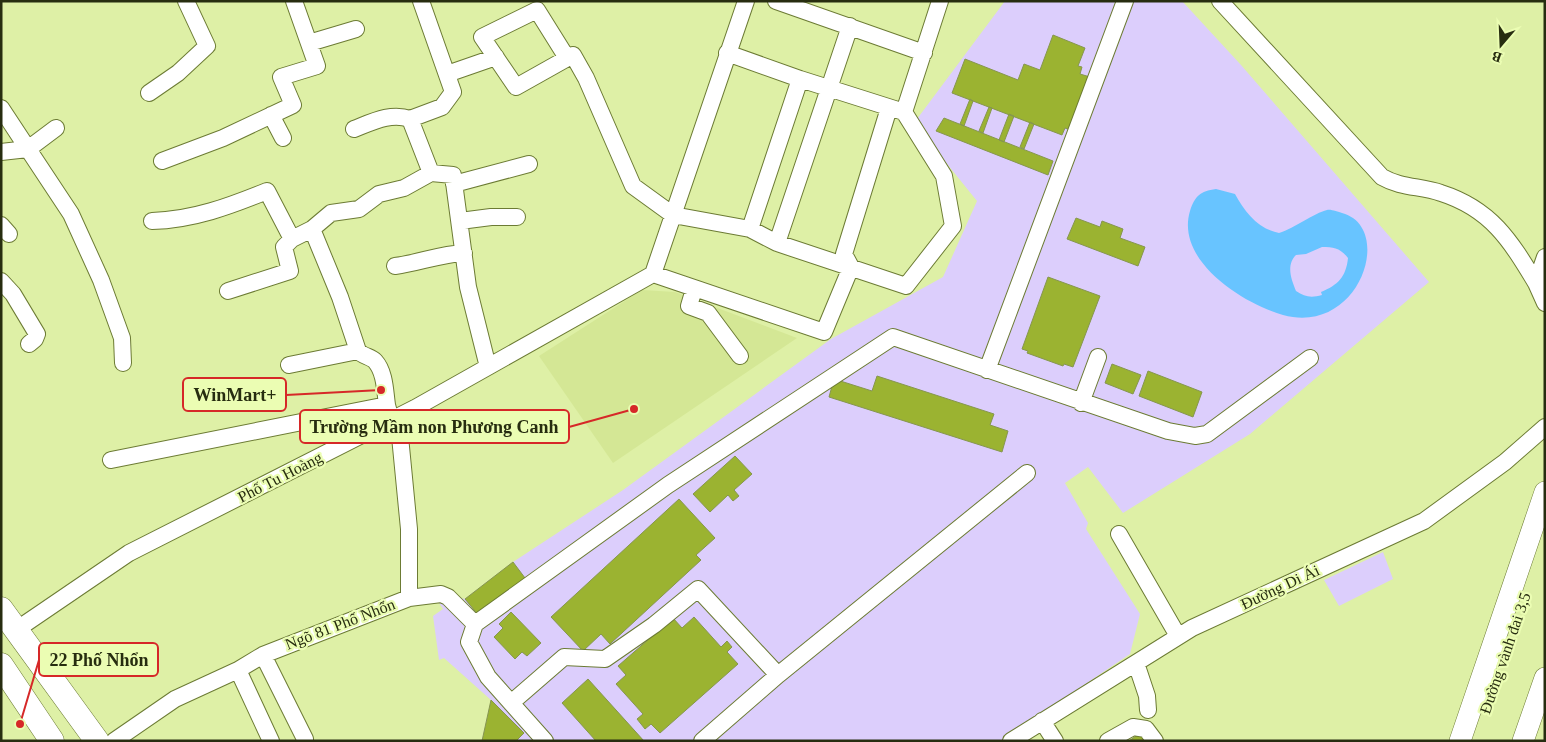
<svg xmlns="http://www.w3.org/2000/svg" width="1546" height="742" font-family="Georgia,serif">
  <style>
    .built { fill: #d4e795 }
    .green { fill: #dccefc }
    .water { fill: #68c4ff; fill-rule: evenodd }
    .building { fill: #9bb331; stroke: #86964f }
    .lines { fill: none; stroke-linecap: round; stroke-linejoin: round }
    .minor-casing { stroke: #6c7b34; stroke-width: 18 }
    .major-casing { stroke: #6c7b34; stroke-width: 22 }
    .highway-casing { stroke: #6c7b34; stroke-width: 25 }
    .minor { stroke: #fff; stroke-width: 16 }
    .major { stroke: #fff; stroke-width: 21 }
    .highway { stroke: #fff; stroke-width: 24 }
    .labels { text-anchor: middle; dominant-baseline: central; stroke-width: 4.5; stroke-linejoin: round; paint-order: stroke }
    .street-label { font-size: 16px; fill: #272d10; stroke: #ebfdb3 }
    .leader { fill: none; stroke: #d62828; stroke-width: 2 }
    .callout-dot { fill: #d62828; stroke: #ebfdb3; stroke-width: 2 }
    .callout { fill: #ebfdb3; stroke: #d62828; stroke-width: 2 }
    .callout-label { font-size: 18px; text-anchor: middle; font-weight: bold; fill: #272d10 }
  </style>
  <rect width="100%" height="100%" fill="#def0a6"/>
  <path class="built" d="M 642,290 L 675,292 L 797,338 L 613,463 L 539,356 Z"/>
  <path class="green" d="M 1005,1 L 1182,1 L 1241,65 L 1429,282 L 1250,434 L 1123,513 L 1088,467 L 1065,483 L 1088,523 L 1086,529 L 1140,614 L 1130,654 L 1001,741 L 482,741 L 491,700 L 444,658 L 439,660 L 433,616 L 443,609 L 439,603 L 451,595 L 465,599 L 513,562 L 623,490 L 831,339 L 943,277 L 977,201 L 914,123 Z
    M 1383,552 L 1393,579 L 1339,606 L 1324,580 Z"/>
  <path class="water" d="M 1216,189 L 1235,194 C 1245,212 1258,229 1279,233 C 1295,228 1314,213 1327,210 C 1331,209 1338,212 1342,213 C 1395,227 1360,336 1283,315 C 1244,304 1175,261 1190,211 C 1195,196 1200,191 1216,189 ZM 1322,247 C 1334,247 1340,248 1348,258 C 1346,277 1338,285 1321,292 L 1322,295 C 1311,298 1305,297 1296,291 C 1291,279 1286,265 1296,255 L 1306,254 Z"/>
  <path class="building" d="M 1053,35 L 1085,48 L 1078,66 L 1082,67 L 1080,74 L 1090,77 L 1070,130 L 1065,128 L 1062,135 L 952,93 L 965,59 L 1018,80 L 1024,64 L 1040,70 Z
    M 970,99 L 973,101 L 964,126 L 960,124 Z
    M 989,107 L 992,108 L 983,133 L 979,131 Z
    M 1009,114 L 1014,116 L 1004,142 L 999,140 Z
    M 944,118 L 1053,161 L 1048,175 L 936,131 Z
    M 1030,122 L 1034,124 L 1024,149 L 1020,147 Z
    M 1076,218 L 1100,227 L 1102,221 L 1123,229 L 1120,238 L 1145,247 L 1138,266 L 1067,239 Z
    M 1048,277 L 1100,296 L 1073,367 L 1064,364 L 1063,366 L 1027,353 L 1028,351 L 1022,349 Z
    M 1112,364 L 1141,375 L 1133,394 L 1105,383 Z
    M 1148,371 L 1202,392 L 1193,417 L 1139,396 Z
    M 877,376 L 994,414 L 990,425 L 1008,431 L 1002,452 L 829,397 L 834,379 L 872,391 Z
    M 735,456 L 752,474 L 734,490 L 739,496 L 733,501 L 728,495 L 710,512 L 693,494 Z
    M 679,499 L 715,538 L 696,555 L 701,560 L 610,644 L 601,634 L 583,651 L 551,617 Z
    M 513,562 L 525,578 L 479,616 L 465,599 Z
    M 511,612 L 541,643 L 527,656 L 522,652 L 515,659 L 494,637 L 503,628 L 499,624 Z
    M 694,617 L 721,647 L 727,641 L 732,647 L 727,652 L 738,664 L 660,733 L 651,724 L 645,729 L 637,719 L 643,714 L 616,684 L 626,675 L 618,666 L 673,618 L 682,628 Z
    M 588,679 L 644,741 L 596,741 L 562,703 Z
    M 491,700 L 524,733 L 516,741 L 482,741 Z
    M 1140,733 L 1146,741 L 1129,741 Z"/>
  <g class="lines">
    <defs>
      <path id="minor" d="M 776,1 L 924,53
        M 1220,1 L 1382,177 C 1401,188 1421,186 1441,193 C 1491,209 1510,240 1536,283
        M 309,43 L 356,29
        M 567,58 L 537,10 L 482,37 L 516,87 L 573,55 L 586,78 L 633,186 L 673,215 L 750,229 L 777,243 L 906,286 L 953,226 L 944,176 L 904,112 L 800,79 L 727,53
        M 447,74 L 496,57
        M 149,93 L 178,73 L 207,46 L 186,1
        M 1,108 L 28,149 L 56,128
        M 904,112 L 940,1
        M 271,115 L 283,138
        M 410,119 L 442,107 L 453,92 L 421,1
        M 410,119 L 431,173
        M 354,129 C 372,122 391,112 410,119
        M 1,152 L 28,149 L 71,214 L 101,280 L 122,338 L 123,363
        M 162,161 L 223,138 L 293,105 L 281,77 L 317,66 L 294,1
        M 431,173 L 453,175 L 468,287 L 488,367
        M 454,184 L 529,164
        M 152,221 C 193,220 230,206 267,191 L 292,239 L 312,229 L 331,213 L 359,209 L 379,194 L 404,188 L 431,173
        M 460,221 L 491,217 L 517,217
        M 1,225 L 9,234
        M 312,229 L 340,297 L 358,351 C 363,356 371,357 375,361 C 385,372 385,391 387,405
        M 750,229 L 800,79
        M 777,243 L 850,26
        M 1545,257 L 1536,283 L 1545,303
        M 395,266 C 419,263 440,254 464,253
        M 653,274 L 824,332 L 851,267 L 844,254 L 889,108
        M 653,274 L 746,1
        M 1,281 L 13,294 L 37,334 L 35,339 L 29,344
        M 694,289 L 689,306 L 708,313 L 740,356
        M 228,291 L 290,271 L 284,247 L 292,239
        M 289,365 L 358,351
        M 987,370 L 1125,1
        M 1081,403 L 1098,357
        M 398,416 L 409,529 L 409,598
        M 111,460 L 387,405 L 391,420
        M 1119,534 L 1178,636
        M 475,624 L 668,485 L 893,337 L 1168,431 L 1195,436 L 1207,434 L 1310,358
        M 16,630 L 129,553 L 415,408 L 653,274
        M 263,655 L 305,739
        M 1136,663 L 1147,696 L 1148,710
        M 238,670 L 271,741
        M 511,703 L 564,657 L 605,659 L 654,625 L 698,589 L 778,675
        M 1042,721 L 1055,741
        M 114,741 L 175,699 L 238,670 L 263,655 L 409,598 L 441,594 L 448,597 L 475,624 L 469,642 L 488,677 L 545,741
        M 702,741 L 778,675 L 1027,473
        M 1011,741 L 1192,628 L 1424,521 L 1505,462 L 1545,427
        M 1108,741 L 1133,727 L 1146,729 L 1155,741"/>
      <path id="major" d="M 1460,741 L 1545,492
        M 1523,741 L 1545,678"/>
      <path id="highway" d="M 1,609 L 97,741
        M 1,665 L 52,741"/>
    </defs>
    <use href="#minor" class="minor-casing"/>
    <use href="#major" class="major-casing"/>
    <use href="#highway" class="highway-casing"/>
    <use href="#minor" class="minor"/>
    <use href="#major" class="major"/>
    <use href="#highway" class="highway"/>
  </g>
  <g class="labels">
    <g class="street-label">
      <text transform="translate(280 477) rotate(-27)">Phố Tu Hoàng</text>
      <text transform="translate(1280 587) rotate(-25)">Đường Di Ái</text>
      <text transform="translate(340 624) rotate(-21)">Ngõ 81 Phố Nhổn</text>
      <text transform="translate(1505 653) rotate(-71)">Đường vành đai 3,5</text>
    </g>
  </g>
  <path class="leader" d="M381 390L286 395M634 409L569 427M20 724L39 660"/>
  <g class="callout-dot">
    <circle cx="381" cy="390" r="5"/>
    <circle cx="634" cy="409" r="5"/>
    <circle cx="20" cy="724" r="5"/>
  </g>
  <g class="callout">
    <rect x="183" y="378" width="103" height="33" rx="5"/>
    <rect x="300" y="410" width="269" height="33" rx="5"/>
    <rect x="39" y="643" width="119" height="33" rx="5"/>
  </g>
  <g class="callout-label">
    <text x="235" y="401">WinMart+</text>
    <text x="434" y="433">Trường Mầm non Phương Canh</text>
    <text x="99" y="666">22 Phố Nhổn</text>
  </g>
  <rect width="1546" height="742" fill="none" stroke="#272d10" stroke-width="5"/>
  <g transform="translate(1501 45) rotate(199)" stroke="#ebfdb3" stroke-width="4" paint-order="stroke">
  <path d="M0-4L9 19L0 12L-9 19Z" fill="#272d10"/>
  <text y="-8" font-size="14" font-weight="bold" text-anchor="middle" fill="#272d10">B</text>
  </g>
</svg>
